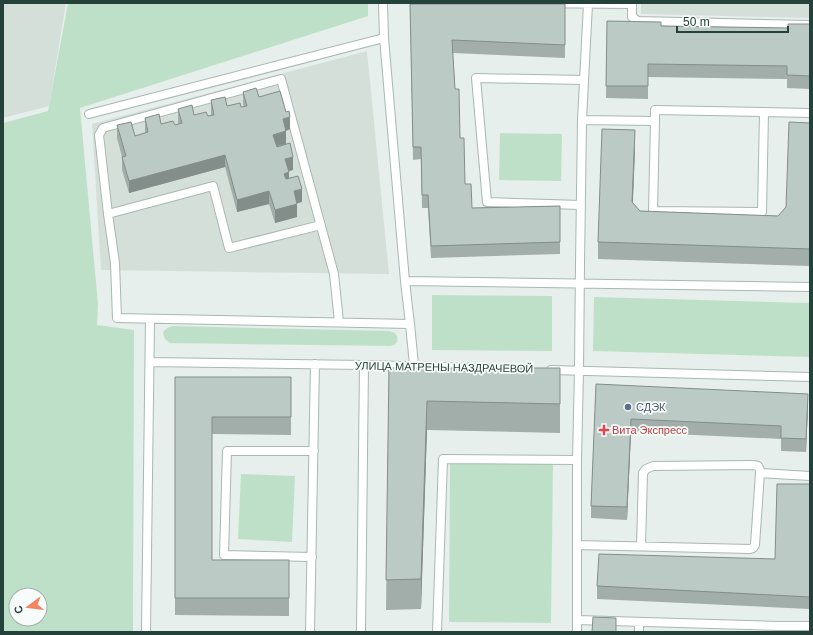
<svg xmlns="http://www.w3.org/2000/svg" width="813" height="635" font-family="Arial,sans-serif">
  <style>
    .built { fill: #d4dfda }
    .green { fill: #bfe0c8; fill-rule: evenodd }
    .lines { fill: none; stroke-linecap: round; stroke-linejoin: round }
    .lane-casing { stroke: #a8b8b2; stroke-width: 10 }
    .lane { stroke: #fff; stroke-width: 8 }
    .wall { fill: #a1aea9 }
    .shaded-wall { fill: #838d89 }
    .building { fill: #bbcac4; stroke: #838d89 }
    .service-dot { fill: #5c6f8a; stroke: #f7fbf9; stroke-width: 1.5 }
    .health-dot { fill: #e0444e; stroke: #f7fbf9; stroke-width: 1.5 }
    .labels { text-anchor: middle; dominant-baseline: central; stroke-width: 3.5; stroke-linejoin: round; paint-order: stroke }
    .street-label { font-size: 11px; fill: #24423a; stroke: #f7fbf9 }
    .service-label { font-size: 11px; fill: #4e5e75; stroke: #f7fbf9; text-anchor: start }
    .health-label { font-size: 11px; fill: #be3a42; stroke: #f7fbf9; text-anchor: start }
  </style>
  <rect width="100%" height="100%" fill="#e6efeb"/>
  <path class="built" d="M 3,3 L 66,3 L 49,106 L 3,118 Z
    M 641,3 L 810,3 L 810,18 L 641,14 Z
    M 367,51 L 389,274 L 101,270 L 92,124 Z"/>
  <path class="green" d="M 68,3 L 368,3 L 368,16 L 80,108 L 98,304 L 97,325 L 134,330 L 133,632 L 3,632 L 3,123 L 48,111 ZM 16,595 L 40,595 L 40,619 L 16,619 Z
    M 500,133 L 562,134 L 561,181 L 499,180 Z
    M 432,295 L 552,296 L 552,351 L 432,350 Z
    M 594,297 L 810,303 L 810,357 L 593,351 Z
    M 172,326 L 390,331 C 396,333 398,335 397,342 L 394,345 L 390,346 L 170,343 C 165,340 164,338 163,332 L 167,328 Z
    M 450,462 L 553,463 L 551,623 L 449,622 Z
    M 241,474 L 295,476 L 292,542 L 238,539 Z"/>
  <g class="lines">
    <defs>
      <path id="lane" d="M 518,3 L 632,4
        M 632,3 L 632,17 L 638,21 L 810,25
        M 89,114 L 384,38
        M 582,120 L 655,121 L 655,110 L 810,113
        M 655,121 L 653,211 L 762,212 L 764,112
        M 581,205 L 487,202 L 476,78 L 584,80
        M 108,214 L 213,186 L 229,248 L 321,225
        M 405,281 L 810,287
        M 339,322 L 334,274 L 281,79 L 103,128 L 99,135 L 108,214 L 115,263 L 117,318 L 410,324 L 405,281 L 384,38 L 383,3
        M 410,324 L 414,365
        M 150,362 L 364,365 L 517,369
        M 551,370 L 810,377
        M 577,545 L 750,549 L 753,548 L 755,545 L 760,473 L 810,476
        M 641,546 L 643,473 L 646,469 L 653,466 L 753,465 L 758,466 L 760,470 L 760,473
        M 312,557 L 224,555 L 227,451 L 314,451
        M 577,620 L 779,626 L 810,626
        M 146,632 L 150,319
        M 310,632 L 315,364
        M 361,632 L 364,365
        M 437,632 L 443,459 L 577,460
        M 577,632 L 577,460 L 579,370 L 580,265 L 582,120 L 588,4
        M 639,632 L 639,622"/>
    </defs>
    <use href="#lane" class="lane-casing"/>
    <use href="#lane" class="lane"/>
  </g>
  <path class="wall" d="M 410,4 L 565,4 L 565,58 L 453,53 L 455,89 L 465,184 L 472,208 L 560,206 L 560,254 L 431,258 L 428,208 L 422,208 L 421,159 L 413,160 Z
    M 607,21 L 661,26 L 788,28 L 810,24 L 810,89 L 787,88 L 787,79 L 648,77 L 648,99 L 606,98 Z
    M 243,92 L 259,97 L 290,129 L 286,131 L 286,144 L 277,146 L 293,170 L 288,171 L 289,178 L 302,202 L 297,203 L 297,217 L 275,223 L 269,204 L 237,212 L 225,167 L 129,193 L 122,170 L 122,157 L 117,138 L 117,125 L 135,136 L 145,133 L 145,118 L 161,124 L 175,125 L 178,124 L 178,109 L 194,115 L 208,116 L 211,115 L 211,100 L 227,106 L 241,107 L 244,107 L 243,104 Z
    M 810,123 L 810,266 L 598,259 L 598,242 L 635,148 L 633,203 L 640,211 L 778,216 L 786,207 Z
    M 389,368 L 560,368 L 560,433 L 427,430 L 421,609 L 386,610 Z
    M 175,377 L 291,377 L 291,435 L 212,434 L 212,560 L 289,560 L 289,616 L 175,615 Z
    M 596,384 L 808,406 L 806,452 L 781,451 L 781,439 L 631,432 L 627,520 L 591,518 L 591,506 Z
    M 810,484 L 810,609 L 597,599 L 597,586 L 775,559 Z"/>
  <path class="shaded-wall" d="M 290,117 L 290,129 L 283,132 L 283,119 Z
    M 635,130 L 635,148 L 632,220 L 632,202 Z
    M 286,131 L 286,144 L 273,147 L 273,135 Z
    M 225,155 L 225,167 L 129,193 L 129,181 Z
    M 293,157 L 293,170 L 285,172 L 285,159 Z
    M 289,172 L 289,185 L 284,186 L 284,174 Z
    M 302,189 L 302,202 L 294,204 L 294,191 Z
    M 269,191 L 269,204 L 237,212 L 237,200 Z
    M 297,204 L 297,217 L 275,223 L 275,210 Z
    M 808,394 L 808,406 L 806,452 L 806,439 Z
    M 427,401 L 427,430 L 421,609 L 421,579 Z
    M 631,419 L 631,432 L 627,520 L 627,507 Z"/>
  <path class="building" d="M 410,4 L 565,4 L 565,45 L 452,40 L 455,89 L 459,89 L 460,138 L 464,138 L 465,184 L 471,184 L 472,208 L 560,206 L 560,242 L 431,246 L 428,195 L 422,195 L 421,147 L 413,147 Z
    M 607,21 L 661,22 L 661,26 L 788,28 L 788,24 L 810,24 L 810,76 L 787,75 L 787,66 L 648,64 L 648,86 L 606,86 Z
    M 256,88 L 259,97 L 280,91 L 286,112 L 289,111 L 290,117 L 283,119 L 286,131 L 273,135 L 277,147 L 290,143 L 293,157 L 285,159 L 289,172 L 284,174 L 286,179 L 298,176 L 302,189 L 294,191 L 297,204 L 275,210 L 269,191 L 237,200 L 225,155 L 129,181 L 122,157 L 126,156 L 117,125 L 131,122 L 135,136 L 148,132 L 145,118 L 159,114 L 161,124 L 173,121 L 175,125 L 182,123 L 178,109 L 192,105 L 194,115 L 206,112 L 208,116 L 214,115 L 211,100 L 225,97 L 227,106 L 240,103 L 241,107 L 247,106 L 243,92 Z
    M 789,122 L 810,123 L 810,249 L 598,242 L 602,129 L 635,130 L 632,202 L 640,211 L 778,216 L 786,207 Z
    M 389,368 L 560,368 L 560,404 L 427,401 L 421,579 L 386,580 Z
    M 175,377 L 291,377 L 291,417 L 212,417 L 212,560 L 289,560 L 289,598 L 175,598 Z
    M 596,384 L 808,394 L 806,439 L 781,438 L 781,426 L 631,419 L 627,507 L 591,506 Z
    M 777,484 L 810,484 L 810,597 L 597,586 L 599,554 L 775,559 Z
    M 593,617 L 616,618 L 616,632 L 592,632 Z"/>
  <circle class="service-dot" cx="628" cy="407" r="4"/>
  <path class="health-dot" d="M602 424h4v4h4v4h-4v4h-4v-4h-4v-4h4z"/>
  <g class="labels">
    <g class="street-label">
      <text transform="translate(444 367) rotate(1)">УЛИЦА МАТРЕНЫ НАЗДРАЧЕВОЙ</text>
    </g>
    <g class="service-label">
      <text x="636" y="407">СДЭК</text>
    </g>
    <g class="health-label">
      <text x="612" y="430">Вита Экспресс</text>
    </g>
  </g>
  <rect width="813" height="635" fill="none" stroke="#24423a" stroke-width="8"/>
  <g transform="translate(28 607) rotate(255)"><circle r="19" fill="#f7fbf9" stroke="#a3b1ad"/>
  <path d="M0-3L7 15L0 10L-7 15Z" fill="#f4845f"/>
  <text y="-6" font-size="11" font-weight="bold" text-anchor="middle" fill="#24423a">С</text>
  </g>
  <path d="M677 26v6h111v-6" fill="none" stroke="#24423a" stroke-width="2"/>
  <text x="683" y="26" font-size="12" fill="#24423a" stroke="#f7fbf9" stroke-width="3" paint-order="stroke">50 m</text>
</svg>
